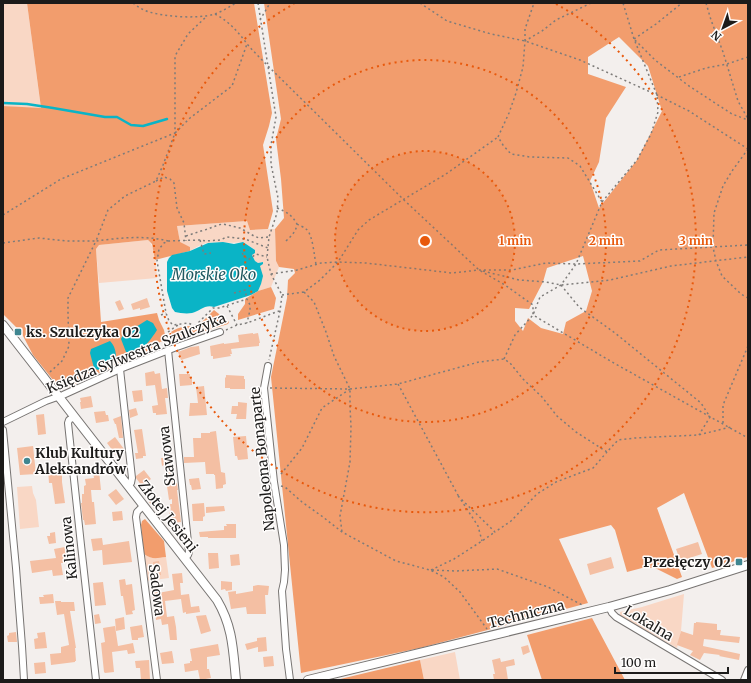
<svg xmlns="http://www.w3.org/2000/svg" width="751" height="683" font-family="Merriweather,serif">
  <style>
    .green { fill: #f9d7c5 }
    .forest { fill: #f29d6d; fill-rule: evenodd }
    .water { fill: #0ab4c6 }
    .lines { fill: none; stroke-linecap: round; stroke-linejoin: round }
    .stream { stroke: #0ab4c6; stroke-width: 2.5 }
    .building { fill: #f4bfa3 }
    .minor-casing { stroke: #777472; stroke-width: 8 }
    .tertiary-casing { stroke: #777472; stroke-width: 10 }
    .path { stroke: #7e7c7a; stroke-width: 1.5; stroke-dasharray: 2 3; stroke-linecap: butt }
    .minor { stroke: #fff; stroke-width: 6 }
    .tertiary { stroke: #fff; stroke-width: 8 }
    .ring { fill: none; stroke: #e8590c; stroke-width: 2; stroke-dasharray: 2 4 }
    .poi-dot { fill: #408690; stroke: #fffdfc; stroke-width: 1.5 }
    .labels { text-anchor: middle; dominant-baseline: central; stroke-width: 3; stroke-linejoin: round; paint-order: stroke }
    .poi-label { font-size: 14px; font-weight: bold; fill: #1c1b1a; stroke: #fffdfc; text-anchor: start }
    .street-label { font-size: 14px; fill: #1c1b1a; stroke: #fffdfc }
    .water-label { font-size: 15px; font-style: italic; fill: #205961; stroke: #fffdfc }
    .centre { fill: #e8590c; stroke: #fffdfc; stroke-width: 2 }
    .ring-label { font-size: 12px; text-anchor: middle; font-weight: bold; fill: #e8590c; stroke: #fffdfc; stroke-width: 3; stroke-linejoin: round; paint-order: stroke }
  </style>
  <rect width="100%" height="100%" fill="#f3efed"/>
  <path class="green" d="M 3,3 L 27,3 L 41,109 L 3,106 Z
    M 247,221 L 250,230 L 275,229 L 276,261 L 279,267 L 271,287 L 258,291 L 261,284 L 260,266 L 263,264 L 263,262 L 261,262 L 258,263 L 255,261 L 252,255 L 255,250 L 254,249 L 243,242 C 231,244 218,241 207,243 C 201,244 195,248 190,251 L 190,247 L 180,243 L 177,226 Z
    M 148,240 C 156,248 156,267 157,278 L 99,283 L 96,249 L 99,245 Z
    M 32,486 L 33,493 L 36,500 L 39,527 L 20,529 L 17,487 Z
    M 144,554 C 152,560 157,558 166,557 L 169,578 L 146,581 Z
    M 684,594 L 681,631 L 677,648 L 620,616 L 620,612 L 642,607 Z
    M 455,652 L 460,680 L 424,680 L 420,660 Z"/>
  <path class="forest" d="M 27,3 L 254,3 L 272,113 L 269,126 L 263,145 L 273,211 L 268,229 L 250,230 L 247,221 L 177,226 L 180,242 L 190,247 L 190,251 L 155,260 L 152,244 L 148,240 L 99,245 L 96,249 L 101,322 L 157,313 L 159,320 L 164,330 L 166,340 L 160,342 L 147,352 L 61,390 L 33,355 L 22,334 L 15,326 L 3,314 L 3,106 L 41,108 Z
    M 264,3 L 748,3 L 748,557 L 712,568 L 684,493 L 657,508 L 682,577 L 677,579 L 655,568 L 642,568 L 627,572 L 615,530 L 611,525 L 559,539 L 588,603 L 420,648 L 301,673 L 271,377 L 287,298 L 288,280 L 295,273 L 294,269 L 279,267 L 276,261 L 275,229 L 284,218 L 281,179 L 276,139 L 281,119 ZM 619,37 L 648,66 L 662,111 L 637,160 L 599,208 L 590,181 L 599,162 L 606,118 L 626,87 L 588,74 L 588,57 ZM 583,256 L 592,291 L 586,311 L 566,322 L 563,334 L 541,328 L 528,318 L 523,331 L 515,321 L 515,308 L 529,309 L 543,282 L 547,268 Z
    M 271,287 L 276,298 L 274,309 L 238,320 L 238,314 L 245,304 L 245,299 L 258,291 Z
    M 214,310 L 229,322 L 228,324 L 176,340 L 171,332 C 180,326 187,326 198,326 Z
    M 145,519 L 164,541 L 166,557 C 157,558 152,560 144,554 L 141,525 L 142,521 Z
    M 592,618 L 625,680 L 542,680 L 527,635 Z
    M 420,660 L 424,680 L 336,680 Z"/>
  <path class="water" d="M 223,242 L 234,244 L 243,242 L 255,250 L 255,253 L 252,255 L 255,261 L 258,263 L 263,262 L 263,264 L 260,266 L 263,276 L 261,284 L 258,291 L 251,295 L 214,307 C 205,304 200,311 192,313 C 186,314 180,313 175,312 L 172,308 L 167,291 L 167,262 L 169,258 L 172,255 L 190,251 L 208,243 Z
    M 147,320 L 153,323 L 157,330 C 150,341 141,354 126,352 L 121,339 L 123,335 Z
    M 110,341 C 115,346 116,352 116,358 L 107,365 L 98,370 L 94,368 L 90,353 L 91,349 Z"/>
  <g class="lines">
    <path class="stream" d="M 3,103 L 27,104 L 53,108 L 105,117 L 117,117 L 131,125 L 143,126 L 167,119"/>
  </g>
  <path class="building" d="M 147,298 L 150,307 L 140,310 L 140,308 L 133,310 L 131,304 Z
    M 120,300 L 124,309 L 119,311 L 115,302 Z
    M 253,333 L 253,334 L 258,333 L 260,343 L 259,343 L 259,346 L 231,349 L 232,354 L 230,354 L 231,356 L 213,359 L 213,356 L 211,356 L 210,346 L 224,343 L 224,344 L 239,342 L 238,335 Z
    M 199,346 L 200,354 L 181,360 L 178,352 L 191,347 Z
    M 154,371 L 155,374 L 160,373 L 162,389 L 167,388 L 168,398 L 165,398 L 167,414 L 156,415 L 156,413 L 153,413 L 152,406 L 158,405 L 155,385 L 146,386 L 145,373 Z
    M 179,374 L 190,374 L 190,377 L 192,377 L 192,385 L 180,386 Z
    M 226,375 L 244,376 L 244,379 L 245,379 L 245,389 L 230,389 L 230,388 L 225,388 L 225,377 L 226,378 Z
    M 204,386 L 207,415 L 189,416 L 190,403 L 198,403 L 196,387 Z
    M 142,390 L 143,401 L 134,402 L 132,391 Z
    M 91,396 L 93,407 L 81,409 L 80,402 L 81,402 L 80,398 Z
    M 238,402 L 247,403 L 246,419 L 236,419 L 237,414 L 231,414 L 232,406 L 238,406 Z
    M 136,408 L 138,415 L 130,418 L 129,410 Z
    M 105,411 L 106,415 L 108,415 L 109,421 L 96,423 L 94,412 Z
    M 44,414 L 46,434 L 38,435 L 36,415 Z
    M 121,416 L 123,438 L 119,438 L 116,424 L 115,424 L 113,419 Z
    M 142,429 L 146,456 L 143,456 L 143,458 L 136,459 L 135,453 L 138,453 L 134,430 Z
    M 216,431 L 221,472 L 225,473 L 226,484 L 223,485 L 223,488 L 216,489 L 215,475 L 214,475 L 214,474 L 206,474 L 205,462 L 184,463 L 184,457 L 194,457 L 193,438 L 201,438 L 201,433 L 210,433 L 210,432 Z
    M 246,436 L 248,459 L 238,460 L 237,456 L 235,456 L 233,437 Z
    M 115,437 L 124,449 L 116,455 L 107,443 Z
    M 33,446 L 36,474 L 20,475 L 17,448 Z
    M 161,458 L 170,458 L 173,484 L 177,483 L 178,490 L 177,490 L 181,522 L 171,523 L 169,513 L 171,512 L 170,504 L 172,504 L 172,499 L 169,500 L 164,465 L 162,466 Z
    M 62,468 L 62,482 L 65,503 L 55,504 L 52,483 L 49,483 L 48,469 Z
    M 144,470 L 151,479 L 142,486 L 136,478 L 136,476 Z
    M 99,471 L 101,490 L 91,490 L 92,502 L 94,502 L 96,524 L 85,525 L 84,520 L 83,520 L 81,503 L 82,503 L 82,494 L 84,494 L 84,486 L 86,485 L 85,479 L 94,478 L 93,472 Z
    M 199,478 L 201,489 L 192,490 L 191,485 L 190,485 L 189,479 Z
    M 116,489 L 124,499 L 116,505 L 108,495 Z
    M 157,495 L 159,506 L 155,509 L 149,502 Z
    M 204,503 L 205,516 L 203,517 L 203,521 L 193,521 L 192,504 Z
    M 224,506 L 225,511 L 206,513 L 206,507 Z
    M 122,511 L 123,520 L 113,521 L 112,512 Z
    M 226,524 L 236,524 L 236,538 L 208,538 L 208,537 L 200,537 L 199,532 L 224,530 L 224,526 L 227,526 Z
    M 55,532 L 56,543 L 49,544 L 47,536 L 50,536 L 50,533 Z
    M 102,538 L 103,545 L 129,541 L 132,562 L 103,565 L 102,550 L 93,551 L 91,539 Z
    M 698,542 L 702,554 L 683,560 L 683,559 L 680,560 L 676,549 Z
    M 65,547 L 67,560 L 63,561 L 63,563 L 61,563 L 63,575 L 53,576 L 52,570 L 32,573 L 30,561 L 56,558 L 54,549 Z
    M 208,553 L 218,553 L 219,568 L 209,569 Z
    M 239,554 L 240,565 L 231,566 L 230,555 Z
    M 611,557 L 614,568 L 590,575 L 587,564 Z
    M 159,561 L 161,575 L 154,576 L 153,562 Z
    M 182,573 L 183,583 L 180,583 L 181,595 L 189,594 L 191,607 L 199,606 L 200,612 L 186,614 L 186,612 L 183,613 L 181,599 L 165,601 L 167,617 L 174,616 L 176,627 L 177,640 L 170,640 L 168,624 L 162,625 L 161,619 L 156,620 L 152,588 L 157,588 L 158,593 L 174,590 L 172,574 Z
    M 125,579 L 126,585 L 132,584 L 135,610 L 132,611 L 133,614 L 126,615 L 123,596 L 121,596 L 119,580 Z
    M 221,581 L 232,582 L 232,590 L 226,591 L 225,589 L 221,590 Z
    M 103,582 L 106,605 L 95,606 L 93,583 Z
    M 258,585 L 269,586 L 268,595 L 265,595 L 266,614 L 247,614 L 246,607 L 231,609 L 228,592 L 236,591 L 236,594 L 253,591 L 253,586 Z
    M 53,594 L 54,603 L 40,604 L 39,597 L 44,597 L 43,595 Z
    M 55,601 L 61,601 L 61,602 L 74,602 L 75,611 L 70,611 L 76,648 L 75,648 L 76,661 L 75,661 L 75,662 L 51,665 L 50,654 L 61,653 L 61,647 L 69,645 L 64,614 L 57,615 Z
    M 99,614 L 101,623 L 95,624 L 94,615 Z
    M 206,615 L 211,631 L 201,634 L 196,616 Z
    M 124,617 L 125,629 L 116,631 L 115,619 Z
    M 696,622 L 717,624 L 717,630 L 721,630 L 720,635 L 740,637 L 739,643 L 704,639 L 703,646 L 740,654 L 739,660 L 719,656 L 720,655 L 704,653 L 700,660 L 690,655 L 693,651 L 677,645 L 681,631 L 693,635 L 694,623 L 696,623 Z
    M 142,625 L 144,637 L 138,638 L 138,640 L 132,640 L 130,627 Z
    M 115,626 L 118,646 L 133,643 L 135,653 L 128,654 L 127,650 L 112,652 L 114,672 L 105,673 L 104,672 L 101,643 L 105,642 L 103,628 Z
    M 16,632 L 17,642 L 8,642 L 7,636 L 9,635 L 9,633 Z
    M 45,632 L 47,648 L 35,649 L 34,639 L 38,638 L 37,633 Z
    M 266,637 L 267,651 L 258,652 L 258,647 L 247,650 L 245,644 L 257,641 L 257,638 Z
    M 218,644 L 220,655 L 207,657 L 207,669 L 209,669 L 211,678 L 200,680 L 198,670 L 185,672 L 184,664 L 190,663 L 190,661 L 192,661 L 190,649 Z
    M 528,645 L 530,652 L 523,655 L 521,647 Z
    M 172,651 L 174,663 L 162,664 L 160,653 Z
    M 273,656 L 274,666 L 264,667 L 263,657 Z
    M 500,658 L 501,662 L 514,659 L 515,665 L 506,667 L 508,680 L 494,680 L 493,674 L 495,674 L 492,660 Z
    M 149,660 L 150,680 L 141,680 L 140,668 L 136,668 L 135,661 Z
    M 45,662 L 46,673 L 35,674 L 34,663 Z"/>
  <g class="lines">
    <defs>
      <path id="minor" d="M 168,350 L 189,552 L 188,555 L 184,558
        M 268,366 L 264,388 L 274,482 L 284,545 L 285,570 L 284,582 L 282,591 L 286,649 L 290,680
        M 120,369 L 132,478 L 131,483 L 128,486
        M 74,417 L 69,420 L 68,423 L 81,545 L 96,680
        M 3,422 L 46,401 L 63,395 L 120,369 L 174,348 L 220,332
        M 3,430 L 16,568 L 22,646 L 24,680
        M 143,506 L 137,512 L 136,517 L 157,680
        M 609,607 L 612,613 L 616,617 L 722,680
        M 744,680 L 748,670"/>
      <path id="tertiary" d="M 3,325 L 217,600 C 233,627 233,650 236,680
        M 308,680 L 609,607 L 670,590 L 748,565"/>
    </defs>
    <use href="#minor" class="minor-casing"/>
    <use href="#tertiary" class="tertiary-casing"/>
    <path class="path" d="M 133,3 C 138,7 143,10 149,12 C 168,17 197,19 215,14 C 230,22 238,32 248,45 C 254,52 261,59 268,66 L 404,200 L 479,270 L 505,285 L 533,305 L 533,315 L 612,362 L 748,438
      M 258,3 L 276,117 L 271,145 L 271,164 L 278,198 L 277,213 L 269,237 L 267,257 L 271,274 L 282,295 L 280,311 L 269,360
      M 420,3 L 447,21 L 491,34 L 525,41 L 580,60 L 657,95 L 689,111 L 748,149
      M 591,3 L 556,20 L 542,31 L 525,41 L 523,67 L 516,93 L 509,113 L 498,137 L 503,145 L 511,154 L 530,157 L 568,158 L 580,166 L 602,202
      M 706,3 L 711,20 L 723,52 L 738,101 L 748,119
      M 215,14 L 222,11 L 236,3
      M 260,20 L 270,3
      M 634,39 L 656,24 L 682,3
      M 635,40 L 655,60 L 689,86 L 732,114 L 748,120
      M 525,41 L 525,29 L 533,6 L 533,3
      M 679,77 L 706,68 L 727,64 L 748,57
      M 748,149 L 732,171 L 723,186 L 714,213 L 713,247 L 716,261 L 722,276 L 741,294 L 748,298
      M 156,181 L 164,177 L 170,179 L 174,183 L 177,208 L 184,223 L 186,241
      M 277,208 C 287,212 292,215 297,224 C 296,232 292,235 286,241
      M 3,215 L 61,179 L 175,133 L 175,56 L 188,34 L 207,16
      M 297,224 C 300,226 304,227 306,229 C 313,234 314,256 316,264
      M 186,236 L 201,231 L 208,229 L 218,225 L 223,224 L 240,228 L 254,236 L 259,238 L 269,237
      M 200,240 L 204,254 L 211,253
      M 3,243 L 39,238 L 67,241 L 96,241 L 108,210 L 125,196 L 156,181 L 163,165 L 175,133 L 190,118 L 232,86 L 247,44
      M 242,253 L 248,260 L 256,254 L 267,257
      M 483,271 L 519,280 L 546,282 L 561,285 L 610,280 L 671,266 L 748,257
      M 271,274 L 297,270 L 321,263 L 338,262 L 366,263 L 452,273 L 479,270 L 512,270 L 546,263 L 576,264 L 640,261 L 659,250 L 748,245
      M 561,285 L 579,307 L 615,333 L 701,403 L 710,417 L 699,435
      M 304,292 L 314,302 L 326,332 L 334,356 L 350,389 L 350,406 L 351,427 L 350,462 L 340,516 L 342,532
      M 234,293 L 245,290 L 247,299 L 250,305 L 250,310 L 247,323
      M 282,295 L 304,292 L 320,280 L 338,262 L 358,230 L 369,220 L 446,174 L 498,137
      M 227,306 L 237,325
      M 161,315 L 166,313
      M 195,326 L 213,308 L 219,308 L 247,299
      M 205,330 L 188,323 L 173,325 L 169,321 L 166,313 L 157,261 L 159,249 L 164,243 L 168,241 L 200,240 L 206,241 L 220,240 L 227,237 L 245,239 L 268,248
      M 226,330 L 237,325 L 247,323 L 279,311
      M 168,332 L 178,325
      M 504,359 L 515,335 L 533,315 L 540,297 L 561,285 L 576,264 L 602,202 L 637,160 L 651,134 L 658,112 L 657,95 L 634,39 L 623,3
      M 50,372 L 62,361 L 69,346 L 68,314 L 68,298 L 96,241 C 118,238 146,235 168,241
      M 398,384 L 425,434 L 459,497
      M 270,388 L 350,389 L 398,384 L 479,362 L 504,359 L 510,363 L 523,379 L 542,397 L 557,416 L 576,432 L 607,452 L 618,440 L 635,438 L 698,435 L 731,427
      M 723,423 L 723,405 L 748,346
      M 281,474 L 302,448 L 322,408 L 350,389
      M 281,486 L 285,487 L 302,502 L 323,517 L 342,532 L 396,561 L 430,570 L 444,577 L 460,592 L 487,629
      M 458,496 L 495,532 L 511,521 L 537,494 L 556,482 L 593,468 L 607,452
      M 461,500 L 478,526 L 482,541
      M 431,570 L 454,559 L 482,541 L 495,532
      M 432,570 L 456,571 L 497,569 L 548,587 L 584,606"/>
    <use href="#minor" class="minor"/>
    <use href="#tertiary" class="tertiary"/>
  </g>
  <circle cx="425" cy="241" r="90" fill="#e8590c" fill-opacity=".12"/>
  <g class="ring">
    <circle cx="425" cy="241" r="90"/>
    <circle cx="425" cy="241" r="181"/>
    <path d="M556 4A271 271 0 1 1 294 4"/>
  </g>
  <g class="poi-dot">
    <rect x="14" y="328" width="8" height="8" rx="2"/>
    <circle cx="27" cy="461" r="4"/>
    <rect x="735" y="558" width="8" height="8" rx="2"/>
  </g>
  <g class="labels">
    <g class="poi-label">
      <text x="26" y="332">ks. Szulczyka 02</text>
      <text x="35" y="453">Klub Kultury<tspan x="35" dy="16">Aleksandrów</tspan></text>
      <text x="731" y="562" text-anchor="end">Przełęczy 02</text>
    </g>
    <g class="street-label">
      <text transform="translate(136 353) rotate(-22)">Księdza Sylwestra Szulczyka</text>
      <text transform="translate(167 456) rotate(-96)">Stawowa</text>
      <text transform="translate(262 459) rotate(-96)">Napoleona Bonaparte</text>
      <text transform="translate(168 516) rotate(52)">Złotej Jesieni</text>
      <text transform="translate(69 548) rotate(-96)">Kalinowa</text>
      <text transform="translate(157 590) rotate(83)">Sadowa</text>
      <text transform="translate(526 614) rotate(-14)">Techniczna</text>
      <text transform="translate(649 623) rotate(31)">Lokalna</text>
    </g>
    <g class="water-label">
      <text x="214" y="274">Morskie Oko</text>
    </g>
  </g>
  <circle cx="425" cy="241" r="6" class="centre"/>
  <g class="ring-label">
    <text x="515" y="245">1 min</text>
    <text x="606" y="245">2 min</text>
    <text x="696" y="245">3 min</text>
  </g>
  <rect width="751" height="683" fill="none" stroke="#1c1b1a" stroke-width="8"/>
  <g transform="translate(723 28) rotate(221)" stroke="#fffdfc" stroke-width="3" paint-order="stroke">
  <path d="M0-3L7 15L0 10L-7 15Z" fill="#1c1b1a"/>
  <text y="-6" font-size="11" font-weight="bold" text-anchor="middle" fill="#1c1b1a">N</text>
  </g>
  <path d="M615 667v6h113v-6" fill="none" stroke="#1c1b1a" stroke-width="2"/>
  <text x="621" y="667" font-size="12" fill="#1c1b1a" stroke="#fffdfc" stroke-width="3" paint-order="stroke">100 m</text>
</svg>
